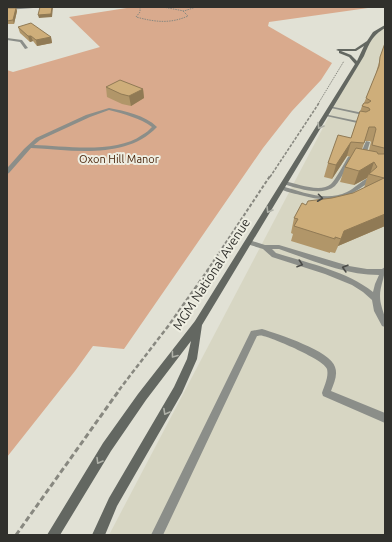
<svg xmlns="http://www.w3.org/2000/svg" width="392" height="542" font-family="Ubuntu,sans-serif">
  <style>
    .built { fill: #d7d6c3 }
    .green { fill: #d9aa8d }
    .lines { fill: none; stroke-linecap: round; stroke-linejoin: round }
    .path-far4 { stroke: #888880; stroke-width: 1; stroke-dasharray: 1.5 1; stroke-linecap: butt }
    .path-far3 { stroke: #888880; stroke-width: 1.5; stroke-dasharray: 3 1.5; stroke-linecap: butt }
    .path-far2 { stroke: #888880; stroke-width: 2; stroke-dasharray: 3.5 2; stroke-linecap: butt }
    .path-far1 { stroke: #888880; stroke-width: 2.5; stroke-dasharray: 4.5 2.5; stroke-linecap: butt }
    .path { stroke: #888880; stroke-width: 3; stroke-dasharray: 5.5 3; stroke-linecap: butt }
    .lane { fill: #8b8e89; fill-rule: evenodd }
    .street { fill: #8b8e89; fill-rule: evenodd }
    .secondary { fill: #636761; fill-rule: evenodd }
    .wall { fill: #b19669; fill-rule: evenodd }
    .shaded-wall { fill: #907a55 }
    .building { fill: #ceae7a; stroke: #907a55 }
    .oneway { stroke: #afb1a8 }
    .oneway2 { stroke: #4b4c48 }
    .labels { text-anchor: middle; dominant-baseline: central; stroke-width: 4; stroke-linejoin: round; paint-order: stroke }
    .far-park-label { font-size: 11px; fill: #4a260c; stroke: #eeeee2 }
    .street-label { font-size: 13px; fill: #30302c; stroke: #eeeee2 }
  </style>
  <rect width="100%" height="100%" fill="#e1e1d5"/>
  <path class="built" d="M 385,27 L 385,535 L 109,535 L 368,42 L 378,29 Z"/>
  <path class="green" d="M 133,7 L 375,7 L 269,22 L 268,26 L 332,63 L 321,80 L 292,111 L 263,148 L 124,349 L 93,346 L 75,371 L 7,457 L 7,70 L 13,72 L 100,47 L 69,17 Z"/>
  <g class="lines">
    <path class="path-far4" d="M 140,7 L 140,12 L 136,17 C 155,22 170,24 188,16 L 183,11
      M 163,7 L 184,11 L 196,7
      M 334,7 L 365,7
      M 318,104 L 344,61"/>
    <path class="path-far3" d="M 270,177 L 319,103"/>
    <path class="path-far2" d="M 207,271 L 270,176"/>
    <path class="path-far1" d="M 119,390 L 169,325 L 208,270"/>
    <path class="path" d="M 16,535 L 120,389"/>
    <path class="lane" d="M 7,38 L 22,40 L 28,48 L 25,49 L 20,42 L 7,40 Z
      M 329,106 L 363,113 L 365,114 L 363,115 L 331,108 L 329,107 Z
      M 109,108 C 125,111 145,115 157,127 C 126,160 72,150 31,148 L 9,173 L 7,174 L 7,168 L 9,166 L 24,149 L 36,138 L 86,115 ZM 109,110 C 124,114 140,118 152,127 C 149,130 146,133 142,135 C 116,154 65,146 34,145 L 40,140 L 90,117 Z
      M 324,114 L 362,122 L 364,123 L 362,124 L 326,116 L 324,115 Z
      M 366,141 L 370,142 L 365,158 L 362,160 L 360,159 L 359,158 Z
      M 350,156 L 361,160 L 358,162 L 351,160 C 348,166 339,182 335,186 C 322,197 297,188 283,184 L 282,183 L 285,181 C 297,184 321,193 331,184 C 336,179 344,164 348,157 Z
      M 368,178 L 370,179 L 370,181 C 346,201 329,203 300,195 C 293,193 285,192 279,188 L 282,186 C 302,192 326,202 347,192 C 355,188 360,182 368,178 Z
      M 247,240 L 249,240 L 265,245 L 279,245 L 349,266 L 367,269 L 382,269 L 385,267 C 385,277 380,286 380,296 C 380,304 383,310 385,318 C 386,320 385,324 385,327 L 382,326 L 374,311 L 372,300 L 363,292 L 352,285 L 325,274 L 272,257 L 263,249 L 247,244 L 246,242 ZM 272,249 L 279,249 C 311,260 345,275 379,275 L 375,284 L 373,292 C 347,271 307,263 276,253 Z
      M 262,329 C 278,334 331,351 335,367 C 338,375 334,383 331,391 L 385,413 L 385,423 L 323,396 L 322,393 C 324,386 329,377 327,369 C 325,360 273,338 263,336 C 261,335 258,336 257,336 L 163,535 L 151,535 L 251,331 Z"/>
    <path class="street" d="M 26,7 L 46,7 L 7,10 L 7,8 Z"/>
    <path class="secondary" d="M 385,25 L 385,28 C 372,36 370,42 364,56 L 202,325 L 197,359 L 182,393 L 117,506 L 105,535 L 92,535 L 109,498 L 174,387 L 187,359 L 191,341 L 146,400 L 111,451 L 60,535 L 47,535 L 103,443 L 138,394 L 195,321 L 355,64 L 349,57 L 339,53 L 339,51 L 336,50 L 338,49 L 355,49 L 367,41 L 373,32 ZM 364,46 L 357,61 L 351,55 L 341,51 L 356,51 Z"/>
  </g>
  <path class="wall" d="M 7,8 L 16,8 L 17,11 L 14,24 L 7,24 Z
    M 18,27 L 51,37 L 52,43 L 37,46 L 33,41 L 30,42 L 20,33 Z
    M 385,43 L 385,226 L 338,246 L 335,253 L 330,252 L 330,253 L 291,241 L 293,234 L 291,233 L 294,218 L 306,205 L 353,193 L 364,188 L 367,178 L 354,185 L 340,182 L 345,167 L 351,157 L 347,156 L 332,179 L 324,177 L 328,163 L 351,138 L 362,106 L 364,103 L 376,74 L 377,69 ZM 365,141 L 370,141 L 371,142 L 369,150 L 362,149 Z
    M 106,87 L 143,89 L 144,98 L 131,106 L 122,104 L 107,97 Z"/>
  <path class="shaded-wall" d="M 52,7 L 53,7 L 52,17 L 39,18 L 38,15 Z
    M 16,8 L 17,11 L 14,24 L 13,20 Z
    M 28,36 L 31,36 L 33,41 L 30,42 Z
    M 51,37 L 52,43 L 37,46 L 36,40 Z
    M 143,89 L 144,98 L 131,106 L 129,96 Z
    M 351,142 L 347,156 L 332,179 L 336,165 Z
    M 374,162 L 370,174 L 369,174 L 367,178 L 354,185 L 359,171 Z
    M 385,214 L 385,226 L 338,246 L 335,253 L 344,231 Z"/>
  <path class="building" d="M 40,7 L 52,7 L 51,14 L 38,15 Z
    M 7,8 L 16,8 L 13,20 L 7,21 Z
    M 31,23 L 51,37 L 36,40 L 31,36 L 28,36 L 18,27 Z
    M 385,43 L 385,149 L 384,148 L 372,145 L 376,129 L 375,127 L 369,127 L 364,143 L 351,142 L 336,165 L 328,163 L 338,135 L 351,138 L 360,111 L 366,112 L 370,110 L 369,108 L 362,106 L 364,103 L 368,103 L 371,101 L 366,98 L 379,66 L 380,57 Z
    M 120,80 L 143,89 L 129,96 L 121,94 L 106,87 Z
    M 356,148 L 377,152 L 378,154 L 384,154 L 385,151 L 385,214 L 344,231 L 341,239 L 335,237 L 335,239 L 294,226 L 298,219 L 294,218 L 302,203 L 306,205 L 308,201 L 332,198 L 353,193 L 384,178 L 369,174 L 377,167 L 374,162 L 359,171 L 345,167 Z"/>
  <defs><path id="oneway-chevron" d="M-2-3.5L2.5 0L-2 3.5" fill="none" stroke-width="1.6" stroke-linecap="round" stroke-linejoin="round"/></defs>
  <g class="oneway">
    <use href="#oneway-chevron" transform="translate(320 126) rotate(121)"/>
    <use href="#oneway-chevron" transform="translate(269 210) rotate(121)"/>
    <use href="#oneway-chevron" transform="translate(174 355) rotate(127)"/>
    <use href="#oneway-chevron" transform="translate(166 412) rotate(119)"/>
    <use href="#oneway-chevron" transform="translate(99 461) rotate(121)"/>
  </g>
  <g class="oneway2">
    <use href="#oneway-chevron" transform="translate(320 198) rotate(7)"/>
    <use href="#oneway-chevron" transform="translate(300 264) rotate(19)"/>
    <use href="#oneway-chevron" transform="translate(345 268) rotate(-164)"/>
  </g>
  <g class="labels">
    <g class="far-park-label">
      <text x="119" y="159">Oxon Hill Manor</text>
    </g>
    <g class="street-label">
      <text transform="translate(211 274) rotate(-57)">MGM National Avenue</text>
    </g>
  </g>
  <rect width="392" height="542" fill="none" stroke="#30302c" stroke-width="16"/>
</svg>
